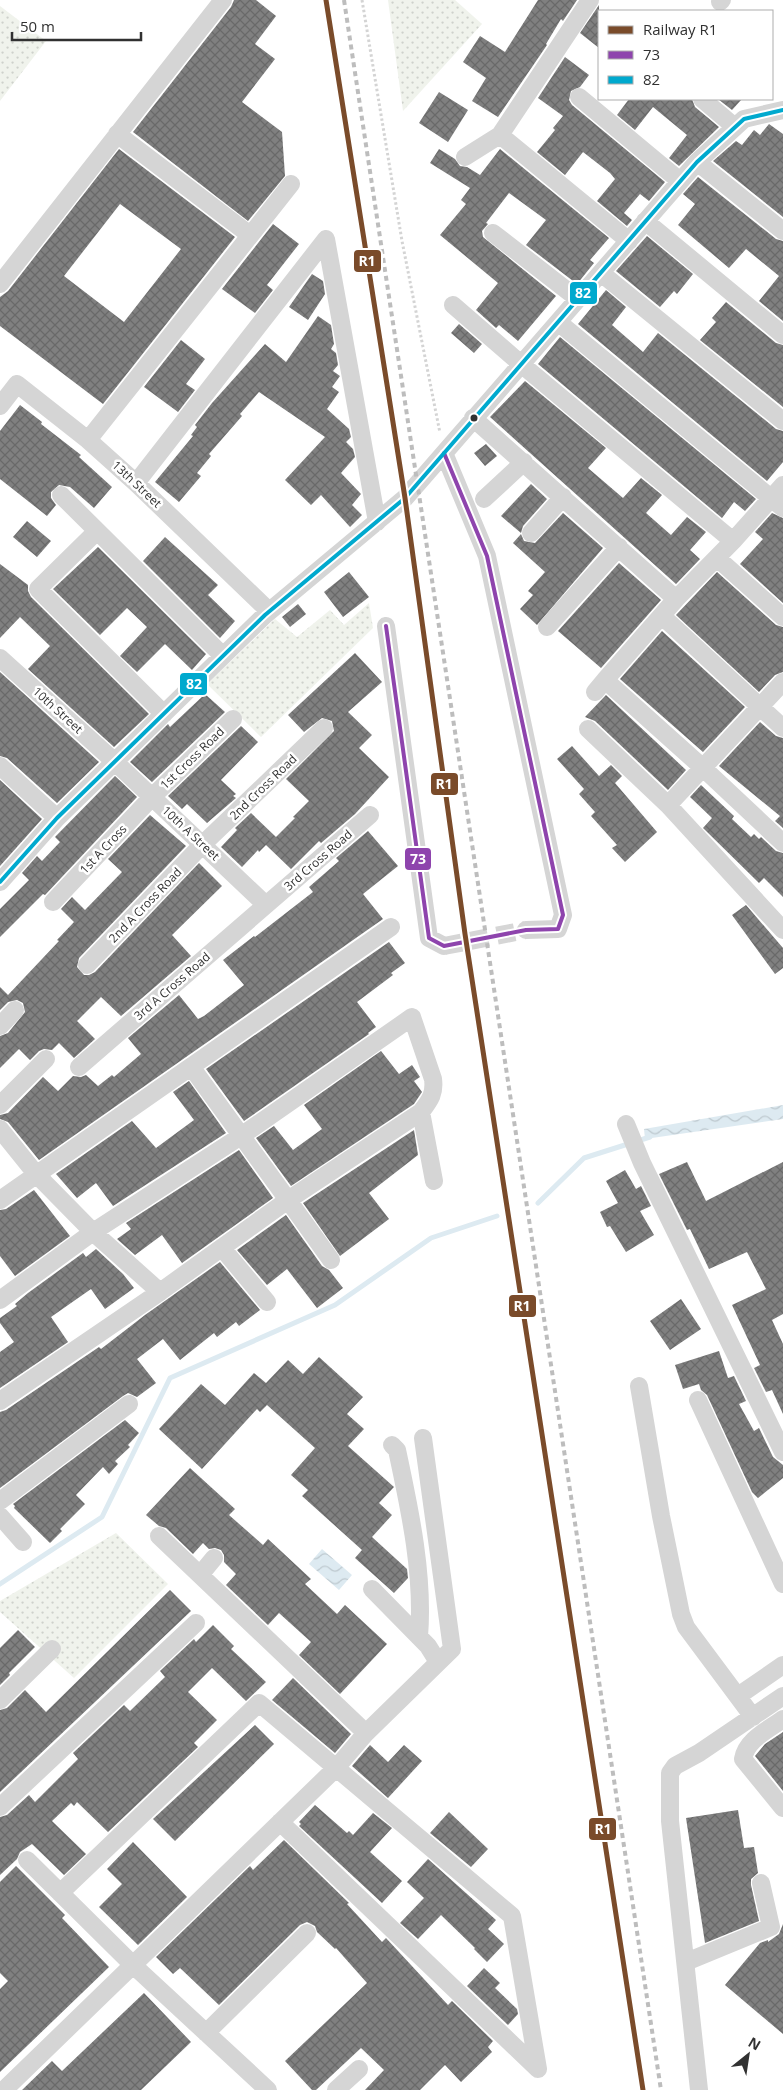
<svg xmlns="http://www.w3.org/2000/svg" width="783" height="2090" font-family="'Open Sans',sans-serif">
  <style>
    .grass { fill: url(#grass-dots) }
    .water { fill: url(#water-waves) }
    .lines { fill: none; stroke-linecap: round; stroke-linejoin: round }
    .stream { stroke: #ddeaf1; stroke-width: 5 }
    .building { fill: url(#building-cross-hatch); fill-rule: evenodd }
    .minor-tunnel { stroke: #d6d6d6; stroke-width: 18; stroke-dasharray: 18 9; stroke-linecap: butt }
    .path { stroke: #d4d4d4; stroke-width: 3; stroke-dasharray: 2.5 2.5; stroke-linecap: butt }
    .minor { stroke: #d5d5d5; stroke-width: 18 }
    .rail { stroke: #bdbdbd; stroke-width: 4; stroke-dasharray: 5 4; stroke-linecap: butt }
    .bus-1-casing { stroke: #fff; stroke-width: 8 }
    .bus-2-casing { stroke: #fff; stroke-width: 8 }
    .bus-1 { stroke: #8e44ad; stroke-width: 4 }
    .bus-2 { stroke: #00a9ce; stroke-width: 4 }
    .rail-1-casing { stroke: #fff; stroke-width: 9 }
    .rail-1 { stroke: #7a4b2a; stroke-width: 5 }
    .bus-dot { fill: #313131; stroke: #fff; stroke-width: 2 }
    .labels { text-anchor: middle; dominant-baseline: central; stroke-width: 5; stroke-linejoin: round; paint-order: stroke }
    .street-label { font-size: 12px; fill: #313131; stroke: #fff }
    .line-badge { stroke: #fff; stroke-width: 2 }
    .badge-label { font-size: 14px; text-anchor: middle; font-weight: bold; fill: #fff }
  </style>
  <defs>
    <pattern id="grass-dots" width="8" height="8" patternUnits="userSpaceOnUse" patternTransform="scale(1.25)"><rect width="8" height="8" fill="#f0f3ec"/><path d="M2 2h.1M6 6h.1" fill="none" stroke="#ced1cb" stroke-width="1.8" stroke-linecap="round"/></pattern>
    <pattern id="water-waves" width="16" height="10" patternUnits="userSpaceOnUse" patternTransform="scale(1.25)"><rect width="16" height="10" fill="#ddeaf1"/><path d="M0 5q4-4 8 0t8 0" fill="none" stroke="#bec9cf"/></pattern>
    <pattern id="building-cross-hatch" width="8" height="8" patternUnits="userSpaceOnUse" patternTransform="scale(1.25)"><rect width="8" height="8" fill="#808080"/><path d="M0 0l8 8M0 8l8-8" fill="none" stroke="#696969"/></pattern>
  </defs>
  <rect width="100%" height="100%" fill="#fff"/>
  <path class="grass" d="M 388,0 L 455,0 L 482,24 L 403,111 Z
    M 0,6 L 46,41 L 0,101 Z
    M 369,603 L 373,628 L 261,737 L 207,684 L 275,619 L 297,637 L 330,610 L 344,625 Z
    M 116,1533 L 168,1584 L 74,1678 L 0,1612 L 0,1601 Z"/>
  <path class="water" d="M 783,1105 L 783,1119 L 645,1139 L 644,1129 Z
    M 322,1549 L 352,1575 L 339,1590 L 309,1564 Z"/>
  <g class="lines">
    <path class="stream" d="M 538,1203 L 584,1158 L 650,1137
      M 0,1584 L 102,1517 L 170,1378 L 335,1305 L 431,1238 L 497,1216"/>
  </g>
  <path class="building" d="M 234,0 L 256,0 L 276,16 L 255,44 L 275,59 L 242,102 L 282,132 L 285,176 L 248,221 L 133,132 L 231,7 Z
    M 538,0 L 577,0 L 563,21 L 561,19 L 546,44 L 547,45 L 498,117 L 472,101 L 486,78 L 463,62 L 480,36 L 505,52 Z
    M 599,5 L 599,48 L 580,33 Z
    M 565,57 L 589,75 L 580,87 L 571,91 L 569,100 L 572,105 L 665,182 L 649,201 L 640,194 L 624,213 L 632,220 L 627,226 L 597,201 L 615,179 L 610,173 L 583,152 L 565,175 L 537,152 L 555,130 L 553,128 L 563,116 L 538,98 Z
    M 439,92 L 468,110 L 448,142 L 419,123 Z
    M 629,99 L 692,99 L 695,107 L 719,127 L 679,166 L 669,158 L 687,135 L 653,107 L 635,130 L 617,115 Z
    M 718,99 L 742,99 L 732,110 Z
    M 769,124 L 783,134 L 783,217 L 713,161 L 736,141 L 742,145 L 754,130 L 760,135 Z
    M 119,149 L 235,237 L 103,404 L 0,326 L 0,297 L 8,291 ZM 120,204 L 181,249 L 124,322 L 64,276 Z
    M 439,149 L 455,159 L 460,166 L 467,167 L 480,175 L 500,149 L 609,238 L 590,260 L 594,263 L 577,284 L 526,245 L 546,220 L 509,193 L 486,223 L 488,224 L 482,231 L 483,237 L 556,296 L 518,341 L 499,325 L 496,328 L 476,310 L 498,283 L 440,235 L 466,204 L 461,200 L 470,188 L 430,163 Z
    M 698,177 L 776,239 L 783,241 L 783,321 L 759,301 L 779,276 L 746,249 L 729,268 L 678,225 L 695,204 L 683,194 Z
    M 273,224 L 299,244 L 267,285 L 273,290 L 255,313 L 222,289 Z
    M 647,236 L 693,274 L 677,294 L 674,291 L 660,307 L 616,271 Z
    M 312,274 L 323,281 L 325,294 L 308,320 L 289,307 Z
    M 606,290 L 626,307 L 612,325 L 643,352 L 658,333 L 776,429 L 783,431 L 783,462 L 767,481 L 578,324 Z
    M 726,302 L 776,343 L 783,345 L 783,407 L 700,340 L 716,322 L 712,318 Z
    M 318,316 L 331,325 L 334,344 L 331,349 L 336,353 L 338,365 L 333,371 L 340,376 L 332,387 L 339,392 L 327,409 L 349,429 L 351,437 L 346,442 L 353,449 L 355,457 L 341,473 L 361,494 L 352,505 L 362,515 L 350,527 L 321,495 L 311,505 L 285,480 L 325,437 L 259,392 L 240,414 L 242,416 L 209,454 L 211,456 L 197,473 L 201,476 L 179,502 L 155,482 L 193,436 L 191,435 L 197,427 L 195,425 L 212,403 L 265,344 L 286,362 Z
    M 459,324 L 482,344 L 474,353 L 451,333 Z
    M 560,337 L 756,499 L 745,511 L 734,502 L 722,518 L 538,364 Z
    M 181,340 L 205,359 L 186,384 L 195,390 L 178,412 L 144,387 Z
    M 525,381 L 606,448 L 588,468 L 623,498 L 641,478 L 662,495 L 646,513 L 671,535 L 687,517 L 706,532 L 690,550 L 700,559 L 676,584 L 490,417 Z
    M 20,405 L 42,422 L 41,424 L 81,455 L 79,457 L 112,487 L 94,508 L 70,487 L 59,485 L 51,492 L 51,498 L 56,505 L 47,516 L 0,479 L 0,431 Z
    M 486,444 L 497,456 L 485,466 L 474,453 Z
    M 531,484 L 547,499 L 523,526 L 521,533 L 501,516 Z
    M 563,513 L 603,548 L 537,625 L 520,609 L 533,595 L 528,591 L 545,572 L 513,543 L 521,534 L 524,541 L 535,543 Z
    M 772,513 L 783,518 L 783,603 L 740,564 L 763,539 L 755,532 Z
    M 27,521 L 51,541 L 37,557 L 13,537 Z
    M 165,537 L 218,585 L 208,595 L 235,621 L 220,638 L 143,561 Z
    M 98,547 L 206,654 L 192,670 L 165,644 L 137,672 L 120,656 L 147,627 L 127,608 L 100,635 L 53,589 Z
    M 619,563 L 661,600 L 601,668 L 558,631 Z
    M 0,564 L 28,585 L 28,591 L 31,597 L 149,714 L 114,747 L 28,669 L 50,646 L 20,617 L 0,638 Z
    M 349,572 L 369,597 L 343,617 L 324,592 Z
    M 717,572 L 776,625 L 783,627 L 783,672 L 775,675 L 759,692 L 676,615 Z
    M 298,604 L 306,614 L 290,627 L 282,617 Z
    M 662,631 L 745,707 L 703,752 L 620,679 Z
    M 355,653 L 382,682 L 348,712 L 372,735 L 359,748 L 389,777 L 355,814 L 321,843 L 319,841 L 291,869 L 266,845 L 259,852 L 258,850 L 242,867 L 221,847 L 237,830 L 235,828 L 251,813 L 276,837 L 295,818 L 293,817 L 309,801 L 286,779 L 334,731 L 332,721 L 322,718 L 304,732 L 288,715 Z
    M 0,672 L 99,762 L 57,803 L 7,758 L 0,756 Z
    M 205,694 L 225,712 L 152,782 L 130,762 L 168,724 L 170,727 Z
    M 606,695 L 686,770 L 668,790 L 595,721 L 585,717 Z
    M 760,722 L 776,736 L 783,738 L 783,828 L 775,821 L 780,816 L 719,766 Z
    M 241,726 L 258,742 L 221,780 L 236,794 L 233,796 L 236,798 L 207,823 L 187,804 L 182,809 L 168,796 Z
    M 572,746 L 599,776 L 611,765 L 622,776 L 615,783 L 657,832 L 625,862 L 612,848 L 617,845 L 591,816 L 595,812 L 579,794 L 584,789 L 557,759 Z
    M 115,776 L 137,797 L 45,895 L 43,894 L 0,937 L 0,909 L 29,880 L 22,873 L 37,856 L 42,861 L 60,842 L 55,837 Z
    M 0,780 L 42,819 L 0,866 Z
    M 701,785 L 734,816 L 732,819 L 751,837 L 754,834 L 759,839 L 761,837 L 776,851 L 783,853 L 783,897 L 764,878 L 759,883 L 703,828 L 712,818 L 690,797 Z
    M 150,815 L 186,846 L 79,958 L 77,967 L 84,975 L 89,975 L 95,972 L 199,863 L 222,886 L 172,935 L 191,956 L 121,1016 L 101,997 L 77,1021 L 95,1039 L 74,1058 L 59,1043 L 52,1050 L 44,1049 L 39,1051 L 30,1060 L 19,1049 L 0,1068 L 0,1036 L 8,1033 L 25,1012 L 23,1003 L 17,1000 L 8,1002 L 0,1010 L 0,987 L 8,995 L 59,941 L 57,940 L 74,922 L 61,909 L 72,897 L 85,910 L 122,872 L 108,859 Z
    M 368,831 L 398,866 L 363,894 L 383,919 L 39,1160 L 8,1122 L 0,1119 L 0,1115 L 8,1113 L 43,1077 L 58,1091 L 73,1076 L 81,1077 L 86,1075 L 98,1086 L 112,1075 L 114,1077 L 141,1054 L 128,1038 L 179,995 L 198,1019 L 204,1016 L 244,985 L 223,960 L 254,936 L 255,937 L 313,892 L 309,887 L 339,861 L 336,858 Z
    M 746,905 L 783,948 L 783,968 L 775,974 L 732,915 Z
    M 389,942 L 405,963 L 391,973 L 393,975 L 357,1002 L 376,1027 L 368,1033 L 369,1034 L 244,1121 L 206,1069 Z
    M 381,1051 L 399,1074 L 412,1065 L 420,1077 L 414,1081 L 422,1092 L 414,1104 L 291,1186 L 256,1138 L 274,1126 L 293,1150 L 322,1129 L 304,1105 Z
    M 189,1081 L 226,1133 L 113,1206 L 96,1183 L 77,1198 L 56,1174 L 132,1121 L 156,1148 L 194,1120 L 173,1092 Z
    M 414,1130 L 418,1155 L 369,1193 L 389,1219 L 340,1256 L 303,1203 Z
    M 239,1150 L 273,1198 L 182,1263 L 162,1235 L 135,1255 L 117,1239 L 131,1229 L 126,1223 Z
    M 687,1162 L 706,1201 L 783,1162 L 783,1314 L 772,1320 L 783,1344 L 783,1414 L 772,1390 L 766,1392 L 754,1368 L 760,1365 L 732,1305 L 766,1289 L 747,1252 L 709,1269 L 690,1229 L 687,1230 L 659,1174 Z
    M 625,1170 L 636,1189 L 641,1186 L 651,1206 L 640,1211 L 654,1235 L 626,1252 L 610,1226 L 607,1227 L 600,1212 L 618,1203 L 606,1181 Z
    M 34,1190 L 70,1236 L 15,1276 L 0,1256 L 0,1210 L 6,1209 Z
    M 286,1215 L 322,1266 L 329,1270 L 343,1288 L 317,1308 L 287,1269 L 267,1285 L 237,1250 Z
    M 96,1249 L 123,1274 L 134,1288 L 105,1309 L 91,1289 L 51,1317 L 68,1342 L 0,1388 L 0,1352 L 14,1342 L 0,1323 L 0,1318 L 17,1306 L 15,1304 L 28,1293 L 83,1253 L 86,1257 Z
    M 220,1262 L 260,1310 L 239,1326 L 236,1322 L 217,1337 L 214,1333 L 180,1360 L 163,1339 L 137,1359 L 156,1383 L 137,1397 L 128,1393 L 123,1396 L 0,1488 L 0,1412 L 6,1410 L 99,1347 L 101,1349 L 145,1315 Z
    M 681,1299 L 701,1329 L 670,1350 L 650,1321 Z
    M 719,1351 L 728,1378 L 734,1376 L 746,1401 L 739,1404 L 754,1431 L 759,1428 L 773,1457 L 783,1465 L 783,1478 L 758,1498 L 752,1492 L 707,1395 L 701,1390 L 699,1384 L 683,1389 L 675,1365 Z
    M 319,1357 L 363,1397 L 347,1414 L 364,1429 L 348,1446 L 394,1487 L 379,1503 L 392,1515 L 372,1537 L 407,1569 L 408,1578 L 394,1593 L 355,1558 L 362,1550 L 302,1496 L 308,1490 L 291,1475 L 315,1448 L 267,1405 L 260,1412 L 257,1409 L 202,1469 L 159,1429 L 201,1384 L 225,1405 L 254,1373 L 266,1383 L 288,1360 L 303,1374 Z
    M 125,1420 L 139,1433 L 128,1445 L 130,1447 L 115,1461 L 118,1464 L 109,1474 L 103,1467 L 76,1495 L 85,1504 L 60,1529 L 62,1531 L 50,1543 L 14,1508 L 15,1506 L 13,1504 Z
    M 190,1468 L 235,1509 L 229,1515 L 263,1545 L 268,1539 L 311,1579 L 305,1584 L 337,1614 L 345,1605 L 387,1644 L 340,1694 L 299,1655 L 311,1642 L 279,1613 L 268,1625 L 226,1585 L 236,1574 L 224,1562 L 224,1555 L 221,1550 L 215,1548 L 209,1549 L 203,1543 L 193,1554 L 166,1528 L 159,1526 L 146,1515 Z
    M 170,1590 L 191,1611 L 0,1792 L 0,1710 L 7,1708 L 25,1690 L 46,1712 Z
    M 213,1625 L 234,1646 L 231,1649 L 266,1682 L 246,1701 L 212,1668 L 188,1692 L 217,1720 L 194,1743 L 198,1747 L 108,1832 L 77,1802 L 74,1806 L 71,1803 L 52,1821 L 86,1854 L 64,1875 L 32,1844 L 20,1852 L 17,1859 L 0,1875 L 0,1817 L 7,1815 L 29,1795 L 35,1802 L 78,1759 L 73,1753 L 124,1705 L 130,1711 L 165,1677 L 160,1671 L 194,1639 L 196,1642 Z
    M 18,1630 L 35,1647 L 9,1673 L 10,1675 L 0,1685 L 0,1648 Z
    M 293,1678 L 351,1734 L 335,1753 L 272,1700 Z
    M 255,1725 L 274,1744 L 175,1841 L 153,1819 Z
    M 783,1732 L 783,1791 L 755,1756 L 765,1744 Z
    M 370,1745 L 388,1762 L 404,1745 L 422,1761 L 388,1798 L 352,1766 Z
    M 315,1805 L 347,1833 L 349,1831 L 353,1835 L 373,1813 L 392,1828 L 370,1852 L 402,1881 L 382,1903 L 299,1826 L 301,1824 L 299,1822 Z
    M 738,1810 L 744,1848 L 754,1847 L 758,1873 L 751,1879 L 751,1885 L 759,1921 L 705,1943 L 686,1818 Z
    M 449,1812 L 488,1849 L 471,1867 L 430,1833 Z
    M 284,1840 L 349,1903 L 347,1904 L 382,1942 L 386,1938 L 448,2005 L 452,2001 L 493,2041 L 488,2047 L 492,2052 L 461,2082 L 445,2065 L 420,2090 L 365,2090 L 384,2070 L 361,2048 L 316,2090 L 312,2090 L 285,2061 L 367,1983 L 336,1948 L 335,1949 L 317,1932 L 315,1926 L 307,1922 L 300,1925 L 219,2005 L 180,1968 L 173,1974 L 156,1957 L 250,1866 L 253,1870 Z
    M 133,1842 L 187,1897 L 138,1945 L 99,1907 L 122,1884 L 107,1869 Z
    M 428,1859 L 496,1920 L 488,1929 L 504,1944 L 487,1962 L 474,1949 L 475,1948 L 441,1915 L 418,1939 L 400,1923 L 424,1898 L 407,1882 Z
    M 16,1866 L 65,1915 L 62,1918 L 109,1967 L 0,2072 L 0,1989 L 8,1981 L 0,1973 L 0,1882 Z
    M 783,1924 L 783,2034 L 725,1985 L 760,1943 L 768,1940 L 768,1942 L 779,1934 Z
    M 484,1968 L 500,1983 L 495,1988 L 517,2009 L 518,2014 L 508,2025 L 467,1986 Z
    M 144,1993 L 191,2042 L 141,2090 L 22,2090 L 52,2061 L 62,2071 Z"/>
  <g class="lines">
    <path class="minor-tunnel" d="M 444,946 L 526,930"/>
    <path class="path" d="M 362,0 L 402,241 L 440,433"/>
    <path class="minor" d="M 720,2 L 722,0
      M 579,97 L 680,181
      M 702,99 L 735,127
      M 117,134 L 250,235
      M 500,135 L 629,241
      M 465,157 L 500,135 L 590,0
      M 697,162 L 783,231
      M 645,221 L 783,335
      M 493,233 L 578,299
      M 601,273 L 783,421
      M 0,284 L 223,0
      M 453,305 L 521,364 L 733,541 L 783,485
      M 558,322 L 783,508
      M 0,406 L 17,384 L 88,440 L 136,483 L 269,611
      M 473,418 L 676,599
      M 88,440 L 291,184
      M 444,453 L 487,556 L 563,915 L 558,929 L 526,930
      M 136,483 L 326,239 L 377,522
      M 61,495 L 223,656
      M 484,499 L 524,462
      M 97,531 L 38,589 L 164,714
      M 531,533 L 563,497
      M 733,541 L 676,599 L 605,680 L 702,767 L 783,843
      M 717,558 L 783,617
      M 662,616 L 783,728
      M 386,626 L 429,938 L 444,946
      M 547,627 L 619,547
      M 0,658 L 115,762 L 266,905
      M 595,692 L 605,680
      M 588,729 L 668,805 L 783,682
      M 0,766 L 57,818
      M 668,805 L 783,930
      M 0,882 L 57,818 L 265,615 L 405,498 L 697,162 L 744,119 L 783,110
      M 53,902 L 152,797 L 233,719
      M 87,965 L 202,845 L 324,728
      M 0,1026 L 15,1010
      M 79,1067 L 370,815
      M 0,1105 L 46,1059
      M 626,1124 L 642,1163 L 783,1452
      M 0,1129 L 36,1174 L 93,1232 L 160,1292
      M 0,1200 L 391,927
      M 222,1248 L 267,1302
      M 331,1260 L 288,1200 L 421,1112 L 434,1181
      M 0,1300 L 93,1232 L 241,1136 L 412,1017 L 433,1079 C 435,1094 430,1100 421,1112
      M 639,1386 L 661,1516 L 681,1614 L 686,1627 L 753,1717
      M 698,1400 L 783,1584
      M 0,1401 L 160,1292 L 288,1200 L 192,1068
      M 392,1445 L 397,1450 C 410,1511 424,1575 419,1637
      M 0,1501 L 129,1404
      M 0,1516 L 23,1542
      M 159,1536 L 366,1733
      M 200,1575 L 214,1558
      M 372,1589 L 428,1646 L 438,1662
      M 738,1696 L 783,1665
      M 0,1700 L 52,1649
      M 783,1719 C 768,1730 746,1740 743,1759 L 783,1808
      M 0,1807 L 196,1623
      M 27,1860 L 133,1965 L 268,2090
      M 60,1893 L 259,1703 L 512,1916 L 538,2069 L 280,1822
      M 686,1962 L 771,1927 L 761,1883
      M 206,2033 L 307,1933
      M 4,2090 L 336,1768 L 366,1733 L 452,1649 L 423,1438
      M 336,2090 L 359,2069
      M 699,2090 L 670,1821 L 670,1773 L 675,1766 L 699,1753 L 783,1696"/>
    <path class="rail" d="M 344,0 L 661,2090"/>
    <defs>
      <path id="bus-1" d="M 386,626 L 429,938 L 444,946 L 526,930 L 558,929 L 563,915 L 487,556 L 444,453"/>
      <path id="bus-2" d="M 0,882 L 57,818 L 265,615 L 405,498 L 697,162 L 744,119 L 783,110"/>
    </defs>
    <use href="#bus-1" class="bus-1-casing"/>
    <use href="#bus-2" class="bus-2-casing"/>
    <use href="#bus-1" class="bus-1"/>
    <use href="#bus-2" class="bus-2"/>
    <defs>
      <path id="rail-1" d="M 326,0 L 405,498 L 465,934 L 643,2090"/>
    </defs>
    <use href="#rail-1" class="rail-1-casing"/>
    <use href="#rail-1" class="rail-1"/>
  </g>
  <circle class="bus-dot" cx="474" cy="418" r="4.5"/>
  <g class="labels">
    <g class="street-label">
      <text transform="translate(137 484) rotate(43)">13th Street</text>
      <text transform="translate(58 710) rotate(42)">10th Street</text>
      <text transform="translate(192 758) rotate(-44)">1st Cross Road</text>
      <text transform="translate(263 787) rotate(-44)">2nd Cross Road</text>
      <text transform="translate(191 833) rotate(43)">10th A Street</text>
      <text transform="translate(103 849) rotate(-47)">1st A Cross</text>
      <text transform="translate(318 860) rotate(-41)">3rd Cross Road</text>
      <text transform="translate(145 905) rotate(-46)">2nd A Cross Road</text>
      <text transform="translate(172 986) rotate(-41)">3rd A Cross Road</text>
    </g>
  </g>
  <g class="line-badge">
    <rect x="353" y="249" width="29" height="24" rx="5" fill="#7a4b2a"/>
    <rect x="569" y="281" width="29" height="24" rx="5" fill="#00a9ce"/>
    <rect x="179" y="672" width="29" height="24" rx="5" fill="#00a9ce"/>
    <rect x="430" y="772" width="29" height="24" rx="5" fill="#7a4b2a"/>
    <rect x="404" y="847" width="28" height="24" rx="5" fill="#8e44ad"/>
    <rect x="508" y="1294" width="29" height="24" rx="5" fill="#7a4b2a"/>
    <rect x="588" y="1817" width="29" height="24" rx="5" fill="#7a4b2a"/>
  </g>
  <g class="badge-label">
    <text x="367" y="266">R1</text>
    <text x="583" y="298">82</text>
    <text x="194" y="689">82</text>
    <text x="444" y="789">R1</text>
    <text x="418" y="864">73</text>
    <text x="522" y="1311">R1</text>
    <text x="603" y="1834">R1</text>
  </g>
  <rect x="598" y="10" width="175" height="90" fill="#ffffff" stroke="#adadad"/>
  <rect x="608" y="26" width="25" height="8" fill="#7a4b2a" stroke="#adadad"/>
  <text x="643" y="35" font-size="15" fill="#313131">Railway R1</text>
  <rect x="608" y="51" width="25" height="8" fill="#8e44ad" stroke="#adadad"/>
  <text x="643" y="60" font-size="15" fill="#313131">73</text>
  <rect x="608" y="76" width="25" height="8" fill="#00a9ce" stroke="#adadad"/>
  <text x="643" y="85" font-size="15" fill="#313131">82</text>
  <g transform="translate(748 2055) rotate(30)" stroke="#ffffff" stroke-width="4" paint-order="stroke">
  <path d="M0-4L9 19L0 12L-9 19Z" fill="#313131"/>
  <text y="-8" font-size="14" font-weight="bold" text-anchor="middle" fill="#313131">N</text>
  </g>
  <path d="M12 32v8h129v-8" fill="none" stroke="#313131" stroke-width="2.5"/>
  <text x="20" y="32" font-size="15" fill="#313131" stroke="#ffffff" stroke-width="4" paint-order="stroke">50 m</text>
</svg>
